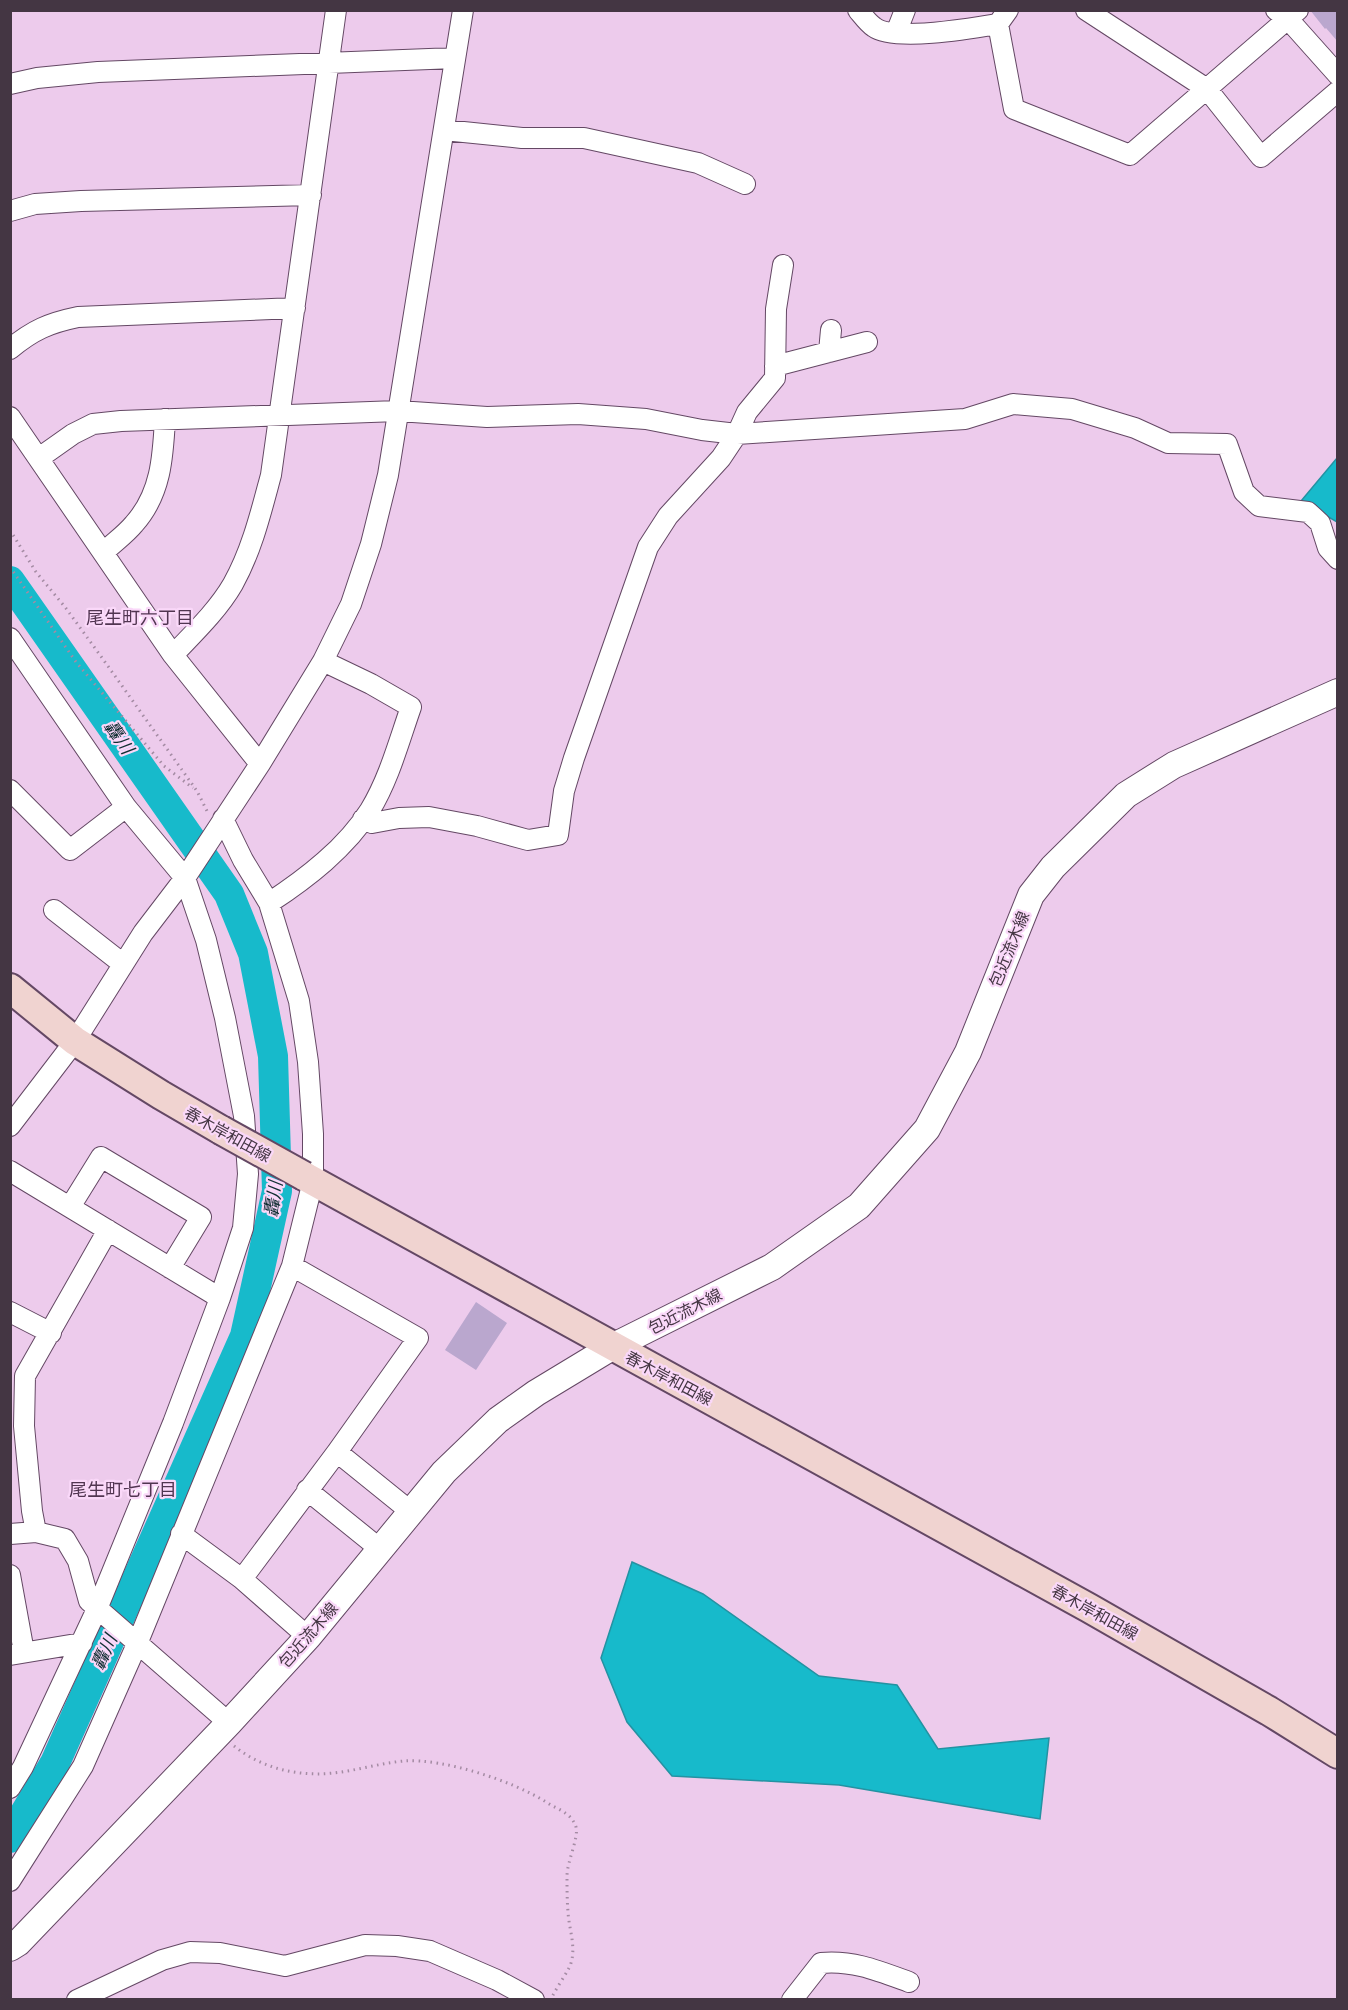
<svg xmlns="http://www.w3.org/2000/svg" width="1348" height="2010" font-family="'PT Sans Narrow','Noto Sans JP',sans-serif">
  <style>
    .water { fill: #17bacb; stroke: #2492a2; stroke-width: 1.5 }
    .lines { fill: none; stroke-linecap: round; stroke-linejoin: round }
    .river { stroke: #17bacb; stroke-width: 30 }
    .building { fill: #baa7ce }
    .minor-casing { stroke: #644864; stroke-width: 22 }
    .tertiary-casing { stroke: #644864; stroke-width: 28 }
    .secondary-casing { stroke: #644864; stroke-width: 32 }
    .path { stroke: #a48ba3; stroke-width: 3; stroke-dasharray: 1.5 4.5; stroke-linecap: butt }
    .minor { stroke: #fff; stroke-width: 20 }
    .tertiary { stroke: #fff; stroke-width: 26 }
    .secondary { stroke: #f0d3d0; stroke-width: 28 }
    .secondary-bridge-casing { stroke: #644864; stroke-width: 32; stroke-linecap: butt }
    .secondary-bridge { stroke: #f0d3d0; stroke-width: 28 }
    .labels { text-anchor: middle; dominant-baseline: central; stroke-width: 4.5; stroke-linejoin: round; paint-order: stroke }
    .street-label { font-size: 16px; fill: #443643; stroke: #fad8f9 }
    .neighbourhood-label { font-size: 18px; fill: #513551; stroke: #fad8f9 }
    .water-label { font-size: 18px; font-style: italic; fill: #102e32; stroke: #fad8f9 }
  </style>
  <rect width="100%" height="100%" fill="#edcbec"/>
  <path class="water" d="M 1337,458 L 1337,522 L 1301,501 Z
    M 632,1562 L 703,1594 L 819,1676 L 897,1685 L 938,1749 L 1049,1738 L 1040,1819 L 839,1785 L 672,1776 L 627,1722 L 601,1658 Z"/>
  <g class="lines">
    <path class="river" d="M 10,581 L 229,894 L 253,953 L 273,1056 L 277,1191 L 245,1336 L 55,1763 L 10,1838"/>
  </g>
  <path class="building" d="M 1310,10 L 1338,10 L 1338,42 L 1326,28 L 1325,29 Z
    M 476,1302 L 507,1323 L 476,1370 L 445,1350 Z"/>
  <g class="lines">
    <defs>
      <path id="minor" d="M 858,10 C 863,16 868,23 874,27 C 894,42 974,28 998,24
        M 1008,10 L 998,24 L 1014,109 L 1130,155 L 1298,10
        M 1086,10 L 1207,89 L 1261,157 L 1338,91
        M 1276,10 L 1288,19 L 1338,75
        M 896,33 L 905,10
        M 10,84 L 37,78 L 98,72 L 455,58
        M 444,130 L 522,138 L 584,138 L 698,163 L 745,184
        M 10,211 L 35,204 L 81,201 L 311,195
        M 10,349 C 33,330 49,323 78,317 L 295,308
        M 829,352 L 831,330
        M 775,366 L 867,342
        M 10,417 L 173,655 L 260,764
        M 39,458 L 73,434 L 93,424 L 121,421 L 398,411 L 487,417 L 578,414 L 646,419 L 702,430 L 737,434 L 965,419 L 1013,404 L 1072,409 L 1135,428 L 1168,443 L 1227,444 L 1244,492 L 1259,506 L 1308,512 L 1320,523 L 1328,548 L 1338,559
        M 103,553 C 113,543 125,535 134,524 C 161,494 163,457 165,419
        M 10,638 L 126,807 L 185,878 L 206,940 L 225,1018 L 244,1116 L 248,1174 L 243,1228 L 220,1298 L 173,1423 L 97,1609 L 23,1767 L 10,1788
        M 173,655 C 194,633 218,610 233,584 C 252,550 261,512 271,475 L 336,10
        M 10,790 L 70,850 L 126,807
        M 363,819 L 372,823 L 399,818 L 429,817 L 477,826 L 528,840 L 558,835 L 564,791 L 574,758 L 648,547 L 668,516 L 721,458 L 737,434 L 747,412 L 775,378 L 776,309 L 783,265
        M 269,903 C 307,878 346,848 370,810 C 389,779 399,741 411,707 L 371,684 L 323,661
        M 54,910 L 123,964
        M 10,1126 L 75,1041 L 143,933 L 185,878 L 260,764 L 323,661 L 351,604 L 371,544 L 388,475 L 463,10
        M 10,1171 L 220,1298
        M 70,1207 L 101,1157 L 201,1217 L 170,1268
        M 10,1312 L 51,1333
        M 337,1452 L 410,1511
        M 307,1490 L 380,1549
        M 36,1532 L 32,1511 L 24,1426 L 25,1376 L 108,1230
        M 10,1534 L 36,1532 L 65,1539 L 78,1561 L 89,1601 L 229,1723
        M 181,1534 L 242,1579 L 308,1637
        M 10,1575 L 24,1652
        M 242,1579 L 337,1452 L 418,1338 L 292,1266
        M 10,1655 L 82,1643
        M 10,1881 L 83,1766 L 137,1644 L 292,1266 L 313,1181 L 313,1134 L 308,1062 L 299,1001 L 269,903 L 243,860 L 223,819
        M 77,2000 L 162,1960 L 190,1952 L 220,1953 L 285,1966 L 365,1945 L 397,1946 L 430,1951 L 497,1980 L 534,2000
        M 792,2000 L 821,1963 C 853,1960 879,1971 909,1982"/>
      <path id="tertiary" d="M 10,1948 L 18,1943 L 229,1723 L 308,1637 L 444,1472 L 498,1420 L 536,1393 L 612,1347 L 772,1267 L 859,1206 L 927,1129 L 968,1052 L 1031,895 L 1053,867 L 1126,795 L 1174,765 L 1338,692"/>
      <path id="secondary" d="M 10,988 L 75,1041 L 161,1095 L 221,1130
        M 304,1176 L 1089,1608 L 1269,1711 L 1338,1754"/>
    </defs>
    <use href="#minor" class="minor-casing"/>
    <use href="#tertiary" class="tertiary-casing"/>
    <use href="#secondary" class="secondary-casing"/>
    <path class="path" d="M 10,530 L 36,572 L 65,607 L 100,655 L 197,791 L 207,811
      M 10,567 L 76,662 L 164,766 L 193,788
      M 234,1746 C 264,1770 303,1778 341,1772 C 362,1769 382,1763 404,1761 C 443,1758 513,1781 546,1802 C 558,1810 571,1812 576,1827 C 579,1837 567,1862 567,1876 C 567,1888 567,1900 568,1912 C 569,1930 577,1948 570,1966 C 565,1976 557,1987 552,1997"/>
    <use href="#minor" class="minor"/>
    <use href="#tertiary" class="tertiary"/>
    <use href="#secondary" class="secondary"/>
    <defs>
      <path id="secondary-bridge" d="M 221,1130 L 304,1176"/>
    </defs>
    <use href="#secondary-bridge" class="secondary-bridge-casing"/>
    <use href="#secondary-bridge" class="secondary-bridge"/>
  </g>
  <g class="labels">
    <g class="street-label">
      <text transform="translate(1009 949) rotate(-68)">包近流木線</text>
      <text transform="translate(228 1134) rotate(29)">春木岸和田線</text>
      <text transform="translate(685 1311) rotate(-27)">包近流木線</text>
      <text transform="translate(669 1378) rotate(28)">春木岸和田線</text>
      <text transform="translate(1095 1612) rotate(29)">春木岸和田線</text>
      <text transform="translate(308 1635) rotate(-49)">包近流木線</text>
    </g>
    <g class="neighbourhood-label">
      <text x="140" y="617">尾生町六丁目</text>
      <text x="123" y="1489">尾生町七丁目</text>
    </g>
    <g class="water-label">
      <text transform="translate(119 737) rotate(55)">轟川</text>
      <text transform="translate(273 1199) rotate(-82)">轟川</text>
      <text transform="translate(104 1652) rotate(-66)">轟川</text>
    </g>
  </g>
  <rect width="1348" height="2010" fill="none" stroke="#443643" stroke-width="24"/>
</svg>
